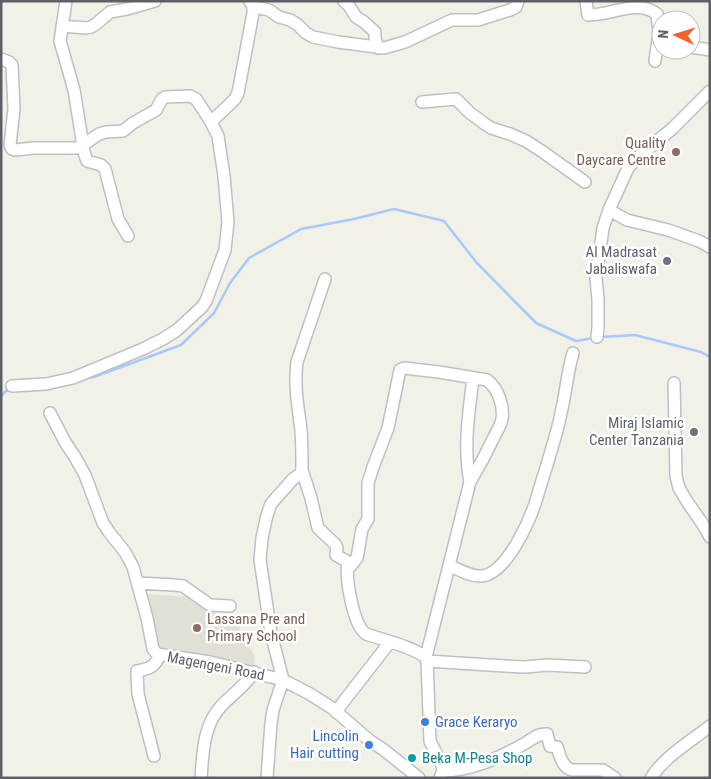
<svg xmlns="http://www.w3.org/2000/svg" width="711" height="779" font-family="'Roboto Condensed',sans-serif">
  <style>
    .education { fill: #e1e0d5 }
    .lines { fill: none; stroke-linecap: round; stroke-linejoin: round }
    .stream { stroke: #a9c8ff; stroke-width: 2.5 }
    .minor-casing { stroke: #bebfc6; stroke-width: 14 }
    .minor { stroke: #fff; stroke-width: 11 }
    .education-dot { fill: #8d6e63; stroke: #fff; stroke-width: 2 }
    .worship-dot { fill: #6b7280; stroke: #fff; stroke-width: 2 }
    .shop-dot { fill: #3f7fe0; stroke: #fff; stroke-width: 2 }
    .culture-dot { fill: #0f9aa8; stroke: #fff; stroke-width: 2 }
    .labels { text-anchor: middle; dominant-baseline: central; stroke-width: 5; stroke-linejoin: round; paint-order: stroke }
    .education-label { font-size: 15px; fill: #785e54; stroke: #fff; text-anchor: end }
    .worship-label { font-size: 15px; fill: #5b616d; stroke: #fff; text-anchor: end }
    .street-label { font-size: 15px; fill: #5e6068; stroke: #fff }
    .shop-label { font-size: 15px; fill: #366cbe; stroke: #fff; text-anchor: start }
    .culture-label { font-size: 15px; fill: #0d838f; stroke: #fff; text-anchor: start }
  </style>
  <rect width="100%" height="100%" fill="#f1f1e7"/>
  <path class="education" d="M 147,594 L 189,597 L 204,605 L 222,618 L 241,619 L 239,636 L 250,648 L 254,655 L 255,669 L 179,654 L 157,648 Z"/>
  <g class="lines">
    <path class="stream" d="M 601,337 L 635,335 L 701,352 L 710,357
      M 87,378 L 94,377 L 181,345 L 214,313 L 230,283 L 249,258 L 301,229 L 354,219 L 394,209 L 444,221 L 476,262 L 536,323 L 576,341 L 593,338
      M 1,396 L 6,391 L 12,390"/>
    <defs>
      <path id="minor" d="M 66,1 L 60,41 L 74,90 L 84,152 L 87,161 L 101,165 L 105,169 L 118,219 L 128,236
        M 344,1 L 349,6 L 356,17 L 364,22 L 375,32 L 375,38 L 378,48
        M 586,1 L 588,15 C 594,15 599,14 605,13 C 622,10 641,2 657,14 L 659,33 L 655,61
        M 254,7 L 269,10 L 279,17 L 290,20 L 298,25 L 306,33 L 313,37 L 338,42 L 384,48 L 405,42 L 452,20 L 478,20 L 510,10 L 516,7 L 518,1
        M 62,26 L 86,28 L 91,27 L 96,24 L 110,12 L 127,9 L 155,1
        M 691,47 L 710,50
        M 1,59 L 9,62 L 12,65 L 14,109 L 10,145 L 12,149 L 15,150 L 34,148 L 76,148 L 83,145 L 99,134 L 106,132 L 123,131 L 133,123 L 156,110 L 162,99 L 165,97 L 190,96 L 196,99 L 211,122 L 218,136 L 224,176 L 228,222 L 225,250 L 206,301 L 202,307 L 177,330 L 163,339 L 143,349 L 73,378 L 46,384 L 12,386
        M 422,102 L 456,99 L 469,112 L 485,124 L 491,128 L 510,134 L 526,141 L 543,152 L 585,182
        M 211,122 L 235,99 L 238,93 L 253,13 L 253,5 L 250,2
        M 609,210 L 627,220 L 668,230 L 699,241 L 710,247
        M 597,337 L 598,327 L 598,299 L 596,278 L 603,228 L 609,210 L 628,168 L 637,158 L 673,128 L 710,91
        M 674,383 L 676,476 L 679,488 L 688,503 L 702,523 L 710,537
        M 50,413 L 65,442 L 75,457 L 85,475 L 103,523 L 109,532 L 125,552 L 133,567 L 147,618 L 153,649 L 157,654 L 210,662 L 283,680 L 310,694 L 332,708 L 369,740 L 384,750 L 419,778
        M 302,470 L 311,498 L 317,524 L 318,528 L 335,544 L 337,548 L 336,555 L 348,562 C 345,577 353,625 366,634 C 380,639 418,648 427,659 L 430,741 L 442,765 L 443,771 L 440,778
        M 470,482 C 463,447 469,412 473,378
        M 449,565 C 459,570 471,577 482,576 C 508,573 532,516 538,494 C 541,484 544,474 547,465 C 552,447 558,430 561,413 C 566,393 567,373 573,353
        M 348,569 L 357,558 L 362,529 L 368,519 L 368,483 L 373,467 L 388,428 L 400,370 L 404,368 L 439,372 L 487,380 C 498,388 504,406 502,419 C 501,425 497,431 494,437 C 487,452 479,467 470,482 L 426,657
        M 138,583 L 174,585 L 183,586 L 210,605 L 230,606
        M 427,661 L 505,666 L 525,667 L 548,665 L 585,667
        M 336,712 L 344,701 L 390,642
        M 154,756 L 138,694 L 137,671 C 148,669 156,667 159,655
        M 443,771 C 469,771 499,758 522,745 C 530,741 537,733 547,734 L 550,746 L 557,747 C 560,756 562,767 572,770 L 603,770 L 615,778
        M 201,778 C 203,752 203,725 222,705 C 233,694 246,685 254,672
        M 267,778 L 271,723 L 273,710 L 283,680 L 271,633 L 260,560 L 262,538 L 267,515 L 271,504 L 277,497 L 293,479 L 300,474 L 302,470 C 302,456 302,443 301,430 C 298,407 294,385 297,362 L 325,279
        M 651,778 C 665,756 690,742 710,726"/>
    </defs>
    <use href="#minor" class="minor-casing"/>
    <use href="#minor" class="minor"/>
  </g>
  <g class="education-dot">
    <circle cx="676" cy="152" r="5"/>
    <circle cx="197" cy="628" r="5"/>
  </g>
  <g class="worship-dot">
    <circle cx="667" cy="261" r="5"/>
    <circle cx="694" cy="432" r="5"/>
  </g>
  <g class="shop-dot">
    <circle cx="425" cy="722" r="5"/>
    <circle cx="369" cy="745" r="5"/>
  </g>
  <circle class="culture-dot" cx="412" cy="758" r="5"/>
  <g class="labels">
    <g class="education-label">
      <text x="666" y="143">Quality<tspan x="666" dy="17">Daycare Centre</tspan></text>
      <text x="207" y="619" text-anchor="start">Lassana Pre and<tspan x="207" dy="17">Primary School</tspan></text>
    </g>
    <g class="worship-label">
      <text x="657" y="252">Al Madrasat<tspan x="657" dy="17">Jabaliswafa</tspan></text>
      <text x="684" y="423">Miraj Islamic<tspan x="684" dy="17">Center Tanzania</tspan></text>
    </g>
    <g class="street-label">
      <text transform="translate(216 666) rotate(11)">Magengeni Road</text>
    </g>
    <g class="shop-label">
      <text x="435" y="722">Grace Keraryo</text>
      <text x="359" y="736" text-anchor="end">Lincolin<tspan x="359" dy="17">Hair cutting</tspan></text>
    </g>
    <g class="culture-label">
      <text x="422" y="758">Beka M-Pesa Shop</text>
    </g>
  </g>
  <rect width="711" height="779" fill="none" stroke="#5e6068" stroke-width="5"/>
  <g transform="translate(676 35) rotate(274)"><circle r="24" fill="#ffffff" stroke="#bfbfc3"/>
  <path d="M0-4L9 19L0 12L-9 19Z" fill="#f2622b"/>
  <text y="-8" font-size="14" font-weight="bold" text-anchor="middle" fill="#5e6068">N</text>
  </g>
</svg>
